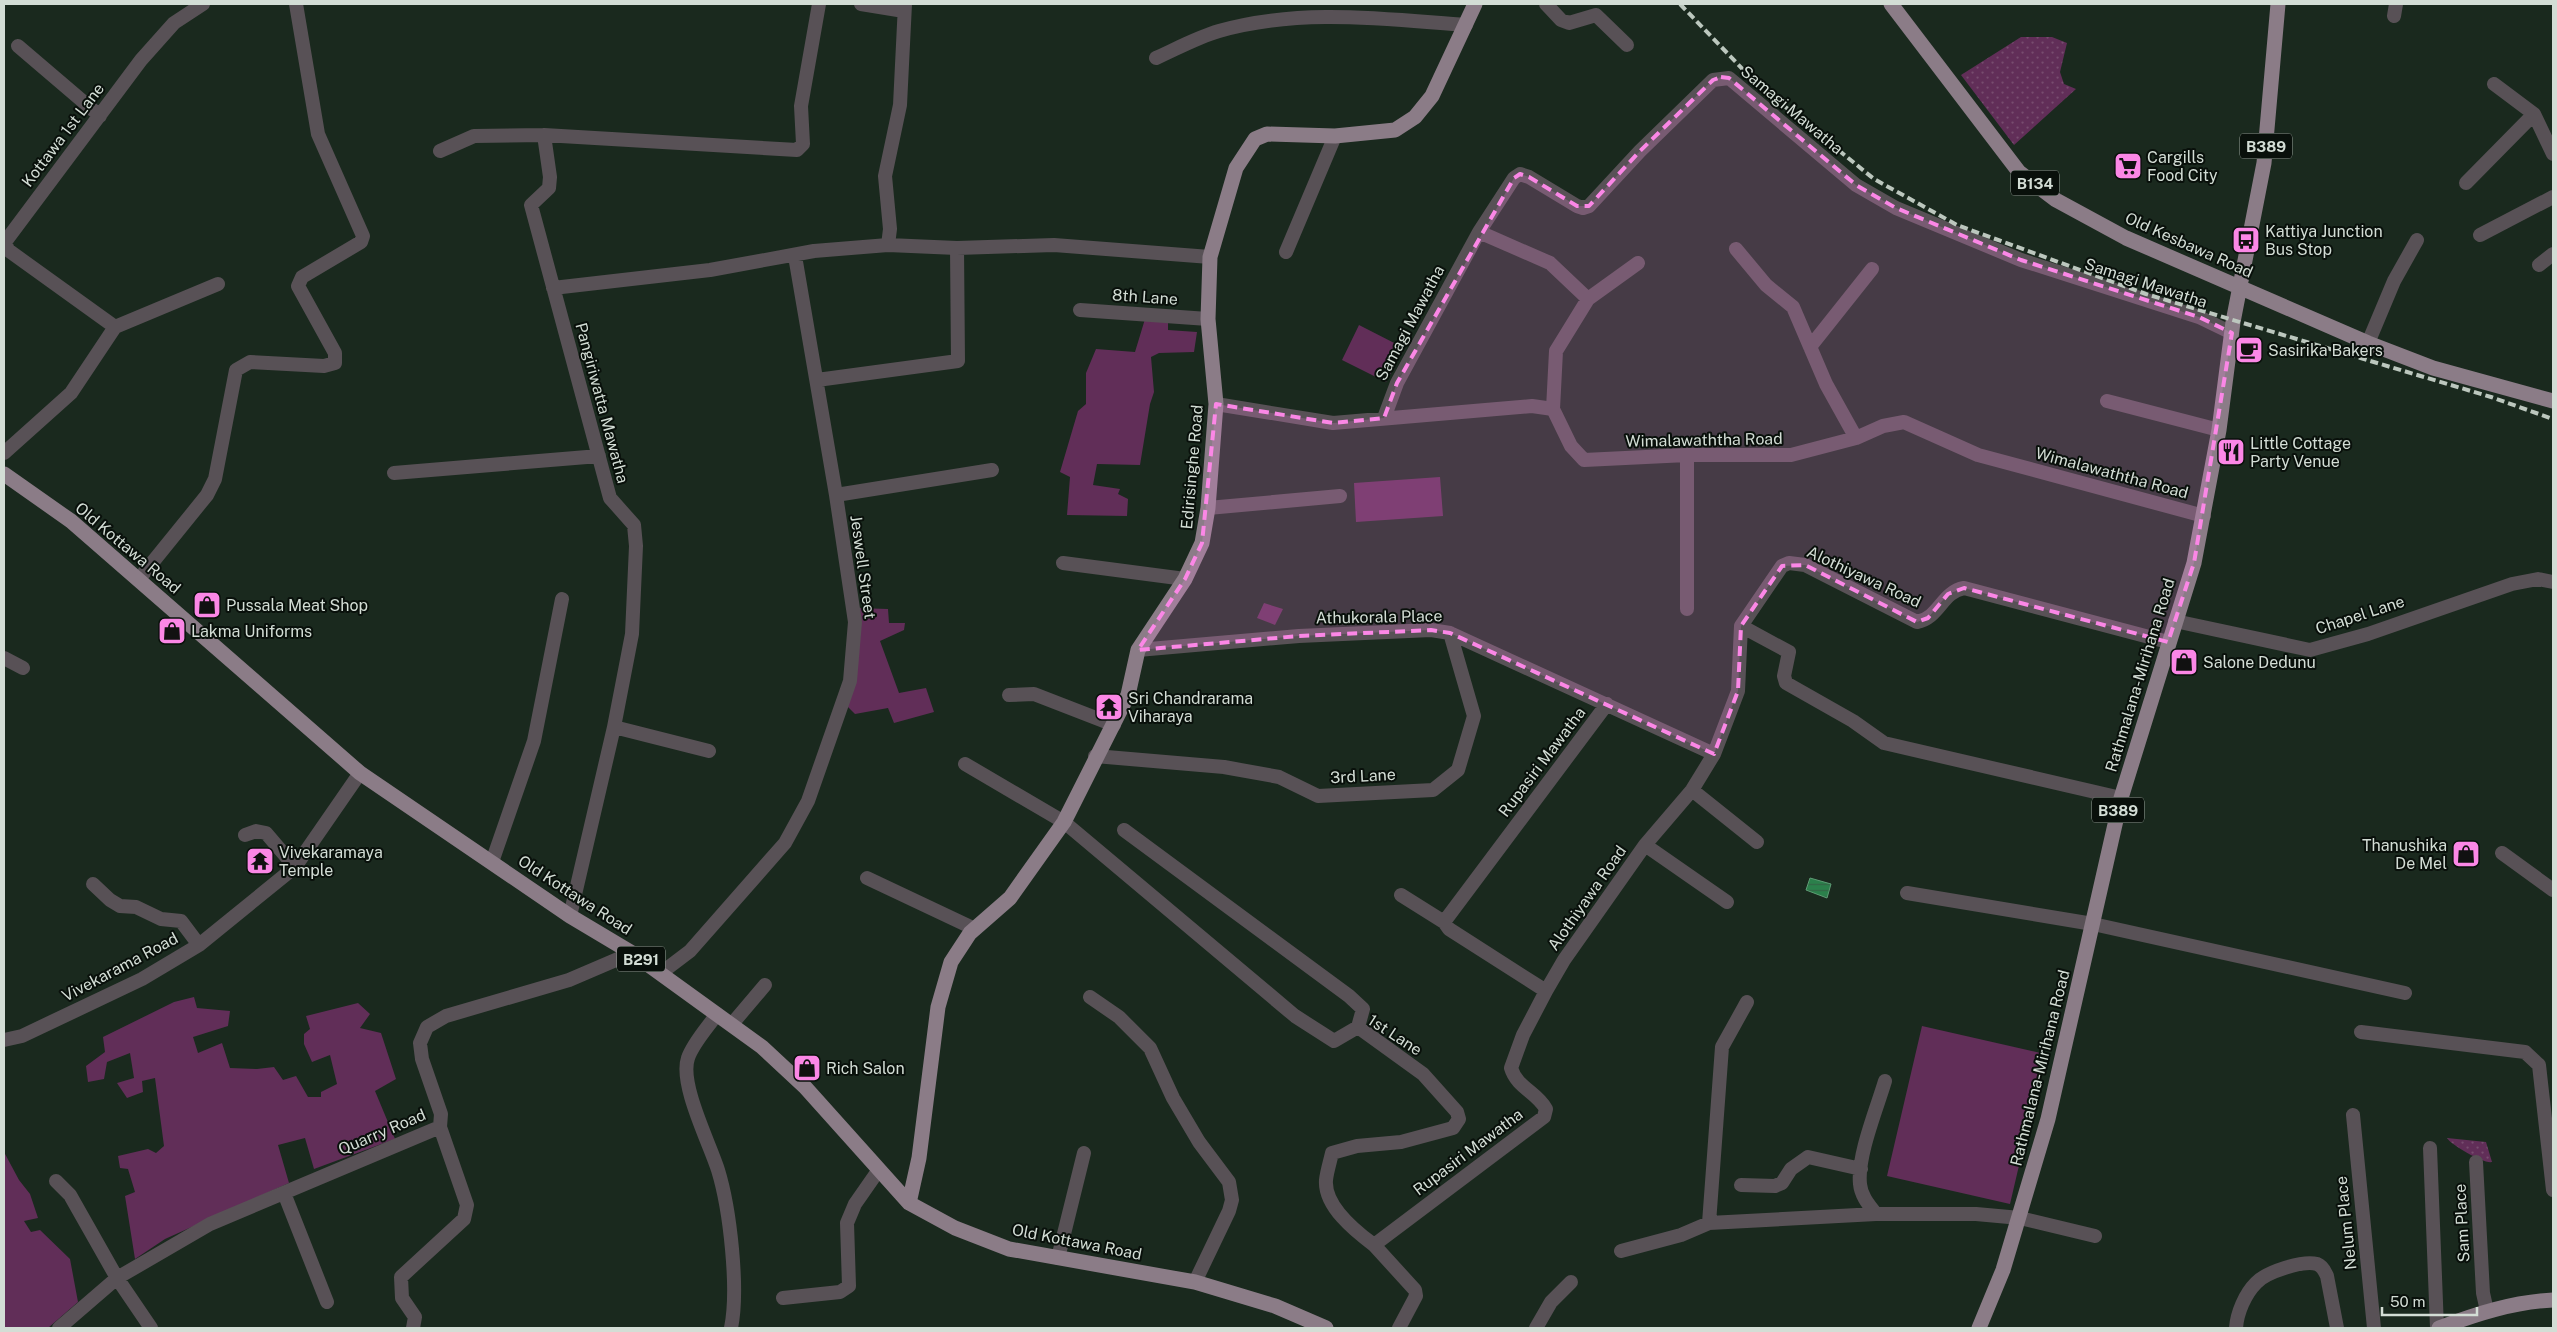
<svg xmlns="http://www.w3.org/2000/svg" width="2557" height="1332" font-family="'Public Sans',sans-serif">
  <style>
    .grass { fill: url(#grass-dots) }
    .park { fill: #612e58 }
    .water { fill: url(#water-rules); stroke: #5d9c74 }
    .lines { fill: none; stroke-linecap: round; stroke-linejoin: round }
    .minor { stroke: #585156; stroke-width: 14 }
    .major { stroke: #8b7c87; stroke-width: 15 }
    .rail { stroke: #bcc7be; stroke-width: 4; stroke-dasharray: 8 4; stroke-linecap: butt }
    .marked { fill: #fb87e6; fill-opacity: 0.2; stroke: #fb87e6; stroke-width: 4; stroke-dasharray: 10 6; stroke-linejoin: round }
    .labels { text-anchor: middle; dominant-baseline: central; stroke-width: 4; stroke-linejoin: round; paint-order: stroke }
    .shield { fill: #09100b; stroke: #96a098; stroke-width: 1 }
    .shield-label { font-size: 15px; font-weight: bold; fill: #d3ddd5 }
    .street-label { font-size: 16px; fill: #d3ddd5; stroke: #09100b }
    .poi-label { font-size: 16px; fill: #d3ddd5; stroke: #09100b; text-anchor: start }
  </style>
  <defs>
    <pattern id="grass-dots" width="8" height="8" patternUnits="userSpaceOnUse" patternTransform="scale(1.25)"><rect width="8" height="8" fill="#612e58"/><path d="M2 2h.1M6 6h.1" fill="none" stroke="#774c6f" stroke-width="1.8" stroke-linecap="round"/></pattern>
    <pattern id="water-rules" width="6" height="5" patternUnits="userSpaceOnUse" patternTransform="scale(1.25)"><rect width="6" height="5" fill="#2b804b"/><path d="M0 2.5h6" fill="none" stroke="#336747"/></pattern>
  </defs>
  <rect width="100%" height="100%" fill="#1a291e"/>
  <path class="grass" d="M 2021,37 L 2052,37 L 2067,43 L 2060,72 L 2064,84 L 2076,89 L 2014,145 L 1961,75 Z
    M 2447,1138 L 2486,1142 L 2492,1162 C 2484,1164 2451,1145 2447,1138 Z"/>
  <path class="park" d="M 1145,319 L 1168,322 L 1168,330 L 1197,332 L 1194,352 L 1159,353 L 1151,357 L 1154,392 L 1150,404 L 1140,465 L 1097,464 L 1093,485 L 1120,489 L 1118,494 L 1128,499 L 1127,516 L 1067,515 L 1070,477 L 1060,472 L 1078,411 L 1086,404 L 1086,373 L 1096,349 L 1135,352 Z
    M 1359,325 L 1404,348 L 1386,382 L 1342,360 Z
    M 1440,477 L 1443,516 L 1356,522 L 1354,483 Z
    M 1264,603 L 1283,609 L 1275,625 L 1257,618 Z
    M 857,608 L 888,609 L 889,623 L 905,623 L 904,630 L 880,641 L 899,693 L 926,688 L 934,712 L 894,723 L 888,708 L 855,714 L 847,706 Z
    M 194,997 L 197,1008 L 230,1011 L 228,1026 L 193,1037 L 198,1053 L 222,1043 L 230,1068 L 257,1069 L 274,1067 L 283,1080 L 296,1076 L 308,1097 L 321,1097 L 321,1092 L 337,1084 L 330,1055 L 312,1062 L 304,1044 L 304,1034 L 310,1029 L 306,1016 L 358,1003 L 370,1014 L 360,1028 L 381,1033 L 396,1079 L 375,1091 L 395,1139 L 314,1169 L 305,1138 L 278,1145 L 289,1183 L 165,1239 L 135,1259 L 125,1196 L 135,1192 L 128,1169 L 120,1168 L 118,1156 L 148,1149 L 156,1153 L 164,1146 L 155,1078 L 142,1081 L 143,1092 L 127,1098 L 117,1083 L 134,1078 L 130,1053 L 107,1062 L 104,1079 L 88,1082 L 86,1066 L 105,1052 L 103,1037 L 174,1002 Z
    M 1922,1026 L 2045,1054 L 2010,1204 L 1887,1176 Z
    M 4,1152 L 19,1180 L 30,1194 L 38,1218 L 24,1221 L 31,1232 L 40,1230 L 70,1259 L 78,1302 L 48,1328 L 4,1328 Z"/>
  <path class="water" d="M 1810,878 L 1831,884 L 1827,898 L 1806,890 Z"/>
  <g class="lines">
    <path class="minor" d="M 861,4 L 904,11
      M 1546,4 L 1561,20 L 1569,23 L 1596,15 L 1627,45
      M 2394,16 L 2396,4
      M 18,46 L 100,116
      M 1156,58 C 1176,49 1198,37 1219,31 C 1300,8 1383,19 1466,25
      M 2494,84 L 2534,114 L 2553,154
      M 544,135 L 550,177 L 549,188 L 531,205 L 610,498 L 634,525 L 636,546 L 632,634 L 614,727 L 570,916
      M 440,151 L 474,136 L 544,135 L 797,150 L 803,144 L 801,106 L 819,4
      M 2466,183 L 2534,114
      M 1479,232 L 1550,263 L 1588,299
      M 2480,235 L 2553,197
      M 888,245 L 890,229 L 885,176 L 900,105 L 905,4
      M 1736,249 L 1766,285 L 1793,307 L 1826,384 L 1856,438
      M 1286,252 L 1335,136
      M 2539,265 L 2553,254
      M 553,288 L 710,270 L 814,251 L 888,245 L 957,248 L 1054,245 L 1210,257
      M 1080,310 L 1208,319
      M 115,327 L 8,250 L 5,242 L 141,60 L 174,23 L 203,4
      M 115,327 L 218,284
      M 2368,343 L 2394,281 L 2417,240
      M 1810,347 L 1872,269
      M 817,380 L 958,361 L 957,248
      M 2107,401 L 2219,430
      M 1216,404 L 1333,423 L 1532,406 L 1553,409 L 1571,446 L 1584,460 L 1687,455 L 1791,455 L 1856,438 L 1883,426 L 1904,422 L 1978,455 L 2204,516
      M 1553,409 L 1556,351 L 1588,299 L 1638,263
      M 1384,418 L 1397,383 L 1479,232 L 1514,178 L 1520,174 L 1529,177 L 1577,206 L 1583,208 L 1589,206 L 1640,151 L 1713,80 L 1729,78 L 1856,185 L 1896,208 L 2021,260 L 2199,317 L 2232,333
      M 4,453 L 71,393 L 115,327
      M 1687,455 L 1687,609
      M 394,473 L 599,456
      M 836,495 L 992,470
      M 1208,508 L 1340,496
      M 1063,563 L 1185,579
      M 139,579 L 207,495 L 215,479 L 236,370 L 250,362 L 324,366 L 335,363 L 335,353 L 298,286 L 302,277 L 361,242 L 363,236 L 318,134 L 296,4
      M 2175,621 L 2310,650 L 2368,634 L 2512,584 L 2538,579 L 2553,582
      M 1741,626 L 1789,652 L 1784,676 L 1786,683 L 1853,721 L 1884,743 L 2121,798
      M 1138,650 L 1299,636 L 1431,630 L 1450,633 L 1714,754
      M 4,658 L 23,668
      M 1009,695 L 1034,694 L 1114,725
      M 614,727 L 709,751
      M 1095,756 L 1224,767 L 1279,777 L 1318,796 L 1433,790 L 1458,770 L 1474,716 L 1450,633
      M 965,764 L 1064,822 L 1295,1016 L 1334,1041 L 1358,1027 L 1423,1074 L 1457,1112 L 1459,1119 L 1453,1128 L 1401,1142 L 1357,1146 L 1332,1153 C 1330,1162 1327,1171 1326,1180 C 1324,1206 1355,1231 1374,1245
      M 1692,790 L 1757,842
      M 1124,830 L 1349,996 L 1363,1009 L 1358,1027
      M 245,835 L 256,831 L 266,833 L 295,867
      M 1645,845 L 1727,902
      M 2502,853 L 2553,890
      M 492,862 L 534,741 L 562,599
      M 867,878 L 975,929
      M 93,884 L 110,900 L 120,906 L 136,907 L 161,919 L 181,921 L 199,945
      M 1907,893 L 2093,924 L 2405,993
      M 1401,895 L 1444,922
      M 661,973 L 690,951 L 785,843 L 808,801 L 850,681 L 855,622 L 836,495 L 795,256
      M 1546,991 L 1564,960 L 1645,845 L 1692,790 L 1714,754 L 1738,691 L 1741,626 L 1782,566 L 1789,563 L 1805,565 L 1917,622 C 1939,618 1942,592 1964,588 L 2168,642
      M 1090,997 L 1119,1017 L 1150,1048 L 1173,1098 L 1199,1142 L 1229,1182 L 1232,1200 L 1229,1211 L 1195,1282
      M 717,1014 C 708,1027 693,1043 688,1058 C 679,1084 710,1144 718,1170 C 730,1209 739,1289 731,1328
      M 732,1024 L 765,985
      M 2361,1032 L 2525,1052 L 2539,1065 L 2553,1190
      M 4,1040 L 22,1036 L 142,979 L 199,945 L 295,867 L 360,773
      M 2353,1115 L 2374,1328
      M 2430,1148 L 2437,1328
      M 2476,1162 L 2483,1293 L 2487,1311
      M 56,1181 L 70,1195 L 117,1278 L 151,1328
      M 1741,1185 L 1775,1186 L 1782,1183 L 1791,1169 L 1808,1157 L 1861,1169
      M 284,1193 L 327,1302
      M 1876,1214 C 1869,1205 1861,1196 1860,1184 C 1857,1156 1877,1108 1885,1081
      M 1709,1223 L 1722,1047 L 1747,1002
      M 1621,1251 L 1681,1235 L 1709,1223 L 1876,1214 L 1976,1214 L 2020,1218 L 2095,1236
      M 1058,1258 L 1084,1153
      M 783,1298 L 840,1292 L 849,1286 L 847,1223 L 855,1204 L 878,1171
      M 59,1328 L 117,1278 L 210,1224 L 440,1127 L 441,1114 L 422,1059 L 420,1043 L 427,1027 L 446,1016 L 569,980 L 632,953
      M 413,1328 L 415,1317 L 402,1298 L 401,1277 L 464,1219 L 467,1205 L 440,1127
      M 1399,1328 L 1416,1296 L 1415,1290 L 1374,1245 L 1544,1117 L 1546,1109 C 1537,1092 1517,1088 1511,1068 L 1523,1035 L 1546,991 L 1449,929 L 1444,922 L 1607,704
      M 1536,1328 L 1551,1302 L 1571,1282
      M 2236,1328 C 2237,1313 2245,1294 2256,1283 C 2266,1272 2303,1260 2317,1264 C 2323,1266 2325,1272 2327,1276 L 2337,1328"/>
    <path class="major" d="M 1891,4 L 2019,172 L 2056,200 L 2126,238 L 2368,343 L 2433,368 L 2553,401
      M 4,474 L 71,521 L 360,773 L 570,916 L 632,953 L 762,1047 L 805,1087 L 909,1203 L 955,1228 L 1009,1249 L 1195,1282 L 1275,1306 L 1326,1328
      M 909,1203 L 919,1158 L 938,1007 L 951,962 L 970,933 L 1010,898 L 1064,822 L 1128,695 L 1138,650 L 1185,579 L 1202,543 L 1208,508 L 1216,404 L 1208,319 L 1210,257 L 1236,168 L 1255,139 L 1267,134 L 1335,136 L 1395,130 L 1415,117 L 1432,96 L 1475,4
      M 1979,1328 L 2003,1270 L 2048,1119 L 2121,798 L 2194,563 L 2219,430 L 2233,322 L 2264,163 L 2278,4
      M 2439,1328 C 2476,1314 2513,1302 2553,1300"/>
    <path class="rail" d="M 1680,4 L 1756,83 L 1874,179 L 1957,225 L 2146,294 L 2491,397 L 2553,419"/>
  </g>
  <path class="marked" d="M 1721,77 L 1729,78 L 1856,185 L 1896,208 L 2021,260 L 2199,317 L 2232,333 L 2194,563 L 2168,642 L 1964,588 L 1948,594 L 1928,618 L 1917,622 L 1805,565 L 1782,566 L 1741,626 L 1738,691 L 1714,754 L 1450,633 L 1431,630 L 1299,636 L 1138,650 L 1185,579 L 1202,543 L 1216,404 L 1333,423 L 1384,418 L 1397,383 L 1514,178 L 1520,174 L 1529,177 L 1577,206 L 1589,206 L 1640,151 L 1713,80 Z"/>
  <defs>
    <symbol id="supermarket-square" viewBox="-11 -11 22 22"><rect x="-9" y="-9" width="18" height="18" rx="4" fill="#fb87e6" stroke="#09100b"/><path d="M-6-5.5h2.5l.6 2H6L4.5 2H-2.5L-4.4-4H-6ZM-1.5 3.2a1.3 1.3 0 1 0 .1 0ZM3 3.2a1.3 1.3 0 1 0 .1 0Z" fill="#111"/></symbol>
    <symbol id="bus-square" viewBox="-11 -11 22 22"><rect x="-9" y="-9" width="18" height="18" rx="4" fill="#fb87e6" stroke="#09100b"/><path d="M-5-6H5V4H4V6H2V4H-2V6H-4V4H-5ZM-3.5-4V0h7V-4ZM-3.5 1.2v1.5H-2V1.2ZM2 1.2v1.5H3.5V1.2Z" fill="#111"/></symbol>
    <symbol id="cafe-square" viewBox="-11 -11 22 22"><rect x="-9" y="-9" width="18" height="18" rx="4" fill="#fb87e6" stroke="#09100b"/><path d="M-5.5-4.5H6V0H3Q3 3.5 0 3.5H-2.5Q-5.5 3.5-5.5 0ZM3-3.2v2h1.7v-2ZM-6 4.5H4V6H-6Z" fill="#111"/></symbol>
    <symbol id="restaurant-square" viewBox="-11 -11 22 22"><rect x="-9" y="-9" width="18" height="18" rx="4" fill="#fb87e6" stroke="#09100b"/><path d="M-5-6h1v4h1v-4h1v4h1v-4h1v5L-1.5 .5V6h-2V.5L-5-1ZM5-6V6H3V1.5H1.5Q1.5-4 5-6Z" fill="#111"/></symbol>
    <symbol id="shop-square" viewBox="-11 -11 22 22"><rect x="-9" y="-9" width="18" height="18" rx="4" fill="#fb87e6" stroke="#09100b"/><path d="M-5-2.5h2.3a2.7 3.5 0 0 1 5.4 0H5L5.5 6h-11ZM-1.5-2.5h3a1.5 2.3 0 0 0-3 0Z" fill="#111"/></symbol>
    <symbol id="temple-square" viewBox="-11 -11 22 22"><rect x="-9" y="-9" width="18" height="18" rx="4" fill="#fb87e6" stroke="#09100b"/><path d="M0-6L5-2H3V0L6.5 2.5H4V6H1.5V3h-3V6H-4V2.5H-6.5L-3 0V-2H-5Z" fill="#111"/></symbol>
  </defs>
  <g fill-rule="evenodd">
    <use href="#supermarket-square" x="2112" y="150" width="32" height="32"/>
    <use href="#bus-square" x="2230" y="224" width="32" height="32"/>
    <use href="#cafe-square" x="2233" y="334" width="32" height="32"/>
    <use href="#restaurant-square" x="2215" y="436" width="32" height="32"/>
    <use href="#shop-square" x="191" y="589" width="32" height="32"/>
    <use href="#shop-square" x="156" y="615" width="32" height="32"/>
    <use href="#shop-square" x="2168" y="646" width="32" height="32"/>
    <use href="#temple-square" x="1093" y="691" width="32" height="32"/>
    <use href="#shop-square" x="2450" y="838" width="32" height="32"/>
    <use href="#temple-square" x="244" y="845" width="32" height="32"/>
    <use href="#shop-square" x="791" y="1052" width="32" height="32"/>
  </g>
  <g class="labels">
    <g class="shield">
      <rect x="2240" y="133.5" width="52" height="25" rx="4"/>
      <rect x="2011" y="170.5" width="48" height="25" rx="4"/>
      <rect x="2092" y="797.5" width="52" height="25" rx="4"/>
      <rect x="617" y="946.5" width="48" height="25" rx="4"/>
    </g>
    <g class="shield-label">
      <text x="2266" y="146">B389</text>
      <text x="2035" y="183">B134</text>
      <text x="2118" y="810">B389</text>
      <text x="641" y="959">B291</text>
    </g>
    <g class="street-label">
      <text transform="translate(1792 110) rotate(40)">Samagi Mawatha</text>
      <text transform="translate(63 135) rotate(-53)">Kottawa 1st Lane</text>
      <text transform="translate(2189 245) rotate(24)">Old Kesbawa Road</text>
      <text transform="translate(2146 283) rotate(18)">Samagi Mawatha</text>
      <text transform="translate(1145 297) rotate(4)">8th Lane</text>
      <text transform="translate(1410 323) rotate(-62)">Samagi Mawatha</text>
      <text transform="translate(602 403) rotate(75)">Pangiriwatta Mawatha</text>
      <text transform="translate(1704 440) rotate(-1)">Wimalawaththa Road</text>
      <text transform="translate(1192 467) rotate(-85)">Edirisinghe Road</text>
      <text transform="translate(2112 473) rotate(15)">Wimalawaththa Road</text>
      <text transform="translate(128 548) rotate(40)">Old Kottawa Road</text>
      <text transform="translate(863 567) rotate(82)">Jeswell Street</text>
      <text transform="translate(1864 577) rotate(25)">Alothiyawa Road</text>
      <text transform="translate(2360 615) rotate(-18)">Chapel Lane</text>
      <text transform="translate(1379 617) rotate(-1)">Athukorala Place</text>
      <text transform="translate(2140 675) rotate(-73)">Rathmalana-Mirihana Road</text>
      <text transform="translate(1542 762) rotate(-53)">Rupasiri Mawatha</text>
      <text transform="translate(1363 776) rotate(-3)">3rd Lane</text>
      <text transform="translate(575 895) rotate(33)">Old Kottawa Road</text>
      <text transform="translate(1587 898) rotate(-55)">Alothiyawa Road</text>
      <text transform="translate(120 967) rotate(-28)">Vivekarama Road</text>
      <text transform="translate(1395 1035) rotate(33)">1st Lane</text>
      <text transform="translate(2040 1068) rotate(-76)">Rathmalana-Mirihana Road</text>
      <text transform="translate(382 1132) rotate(-23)">Quarry Road</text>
      <text transform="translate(1468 1152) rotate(-37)">Rupasiri Mawatha</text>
      <text transform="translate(2346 1223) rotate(-96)">Nelum Place</text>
      <text transform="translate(2462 1223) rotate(-93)">Sam Place</text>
      <text transform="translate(1077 1242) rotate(11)">Old Kottawa Road</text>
    </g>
    <g class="poi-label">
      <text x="2147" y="157">Cargills<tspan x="2147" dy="18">Food City</tspan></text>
      <text x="2265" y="231">Kattiya Junction<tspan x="2265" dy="18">Bus Stop</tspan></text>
      <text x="2268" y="350">Sasirika Bakers</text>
      <text x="2250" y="443">Little Cottage<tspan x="2250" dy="18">Party Venue</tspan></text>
      <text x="226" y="605">Pussala Meat Shop</text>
      <text x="191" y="631">Lakma Uniforms</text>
      <text x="2203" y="662">Salone Dedunu</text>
      <text x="1128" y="698">Sri Chandrarama<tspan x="1128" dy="18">Viharaya</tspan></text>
      <text x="2447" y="845" text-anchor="end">Thanushika<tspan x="2447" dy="18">De Mel</tspan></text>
      <text x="279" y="852">Vivekaramaya<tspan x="279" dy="18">Temple</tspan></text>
      <text x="826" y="1068">Rich Salon</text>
    </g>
  </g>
  <rect width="2557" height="1332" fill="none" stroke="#d3ddd5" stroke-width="10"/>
  <path d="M2382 1307v8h95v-8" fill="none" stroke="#d3ddd5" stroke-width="2.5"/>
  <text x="2390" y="1307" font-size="15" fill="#d3ddd5" stroke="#09100b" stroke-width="4" paint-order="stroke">50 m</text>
</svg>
